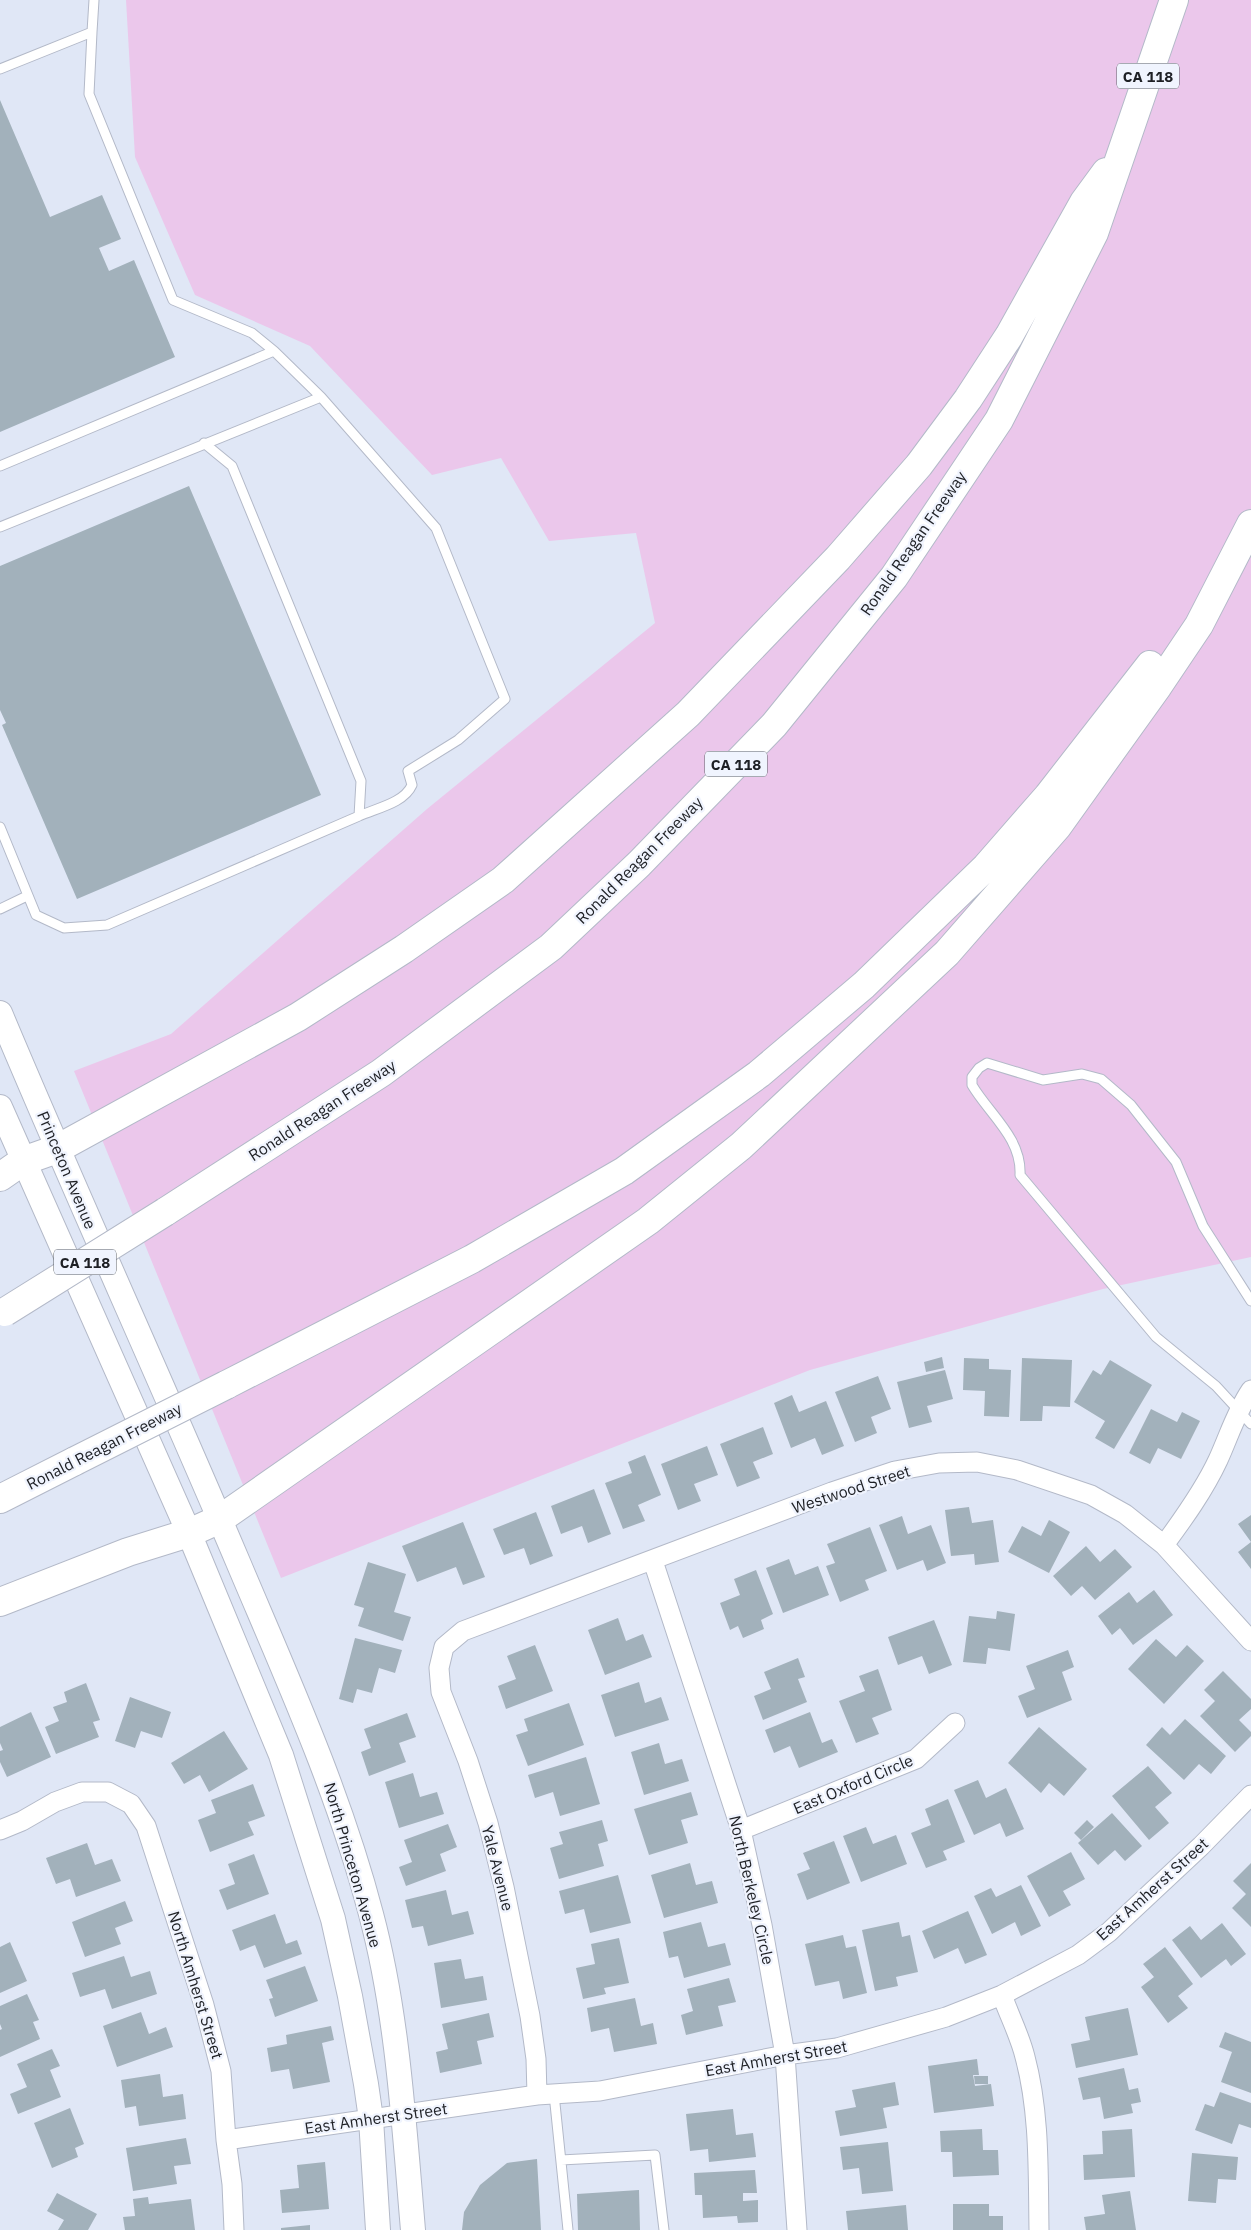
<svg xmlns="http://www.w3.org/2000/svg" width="1251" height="2230" font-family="'IBM Plex Sans',sans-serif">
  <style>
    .grass { fill: #ebc7eb }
    .building { fill: #a2b1bb }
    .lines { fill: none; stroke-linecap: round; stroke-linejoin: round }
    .service-casing { stroke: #b3b9c8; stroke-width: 11 }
    .minor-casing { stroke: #b3b9c8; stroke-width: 21 }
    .tertiary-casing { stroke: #b3b9c8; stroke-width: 26 }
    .motorway-casing { stroke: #b3b9c8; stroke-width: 30 }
    .service { stroke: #fff; stroke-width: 9 }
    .minor { stroke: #fff; stroke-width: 19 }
    .tertiary { stroke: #fff; stroke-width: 24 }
    .motorway { stroke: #fff; stroke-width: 28 }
    .motorway-bridge-casing { stroke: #b3b9c8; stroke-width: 30; stroke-linecap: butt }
    .motorway-bridge { stroke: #fff; stroke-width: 28 }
    .labels { text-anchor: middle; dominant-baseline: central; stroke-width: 4.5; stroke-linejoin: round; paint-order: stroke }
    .shield { fill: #f0f4fe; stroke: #5d6066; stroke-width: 1 }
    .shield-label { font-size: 15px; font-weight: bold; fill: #1e2025 }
    .street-label { font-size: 16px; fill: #1e2025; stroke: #f0f4fe }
  </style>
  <rect width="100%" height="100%" fill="#e0e7f6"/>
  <path class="grass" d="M 126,0 L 1251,0 L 1251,1257 L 1103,1289 L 810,1370 L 281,1578 L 74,1071 L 171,1034 L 427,809 L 655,623 L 636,533 L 549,541 L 501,458 L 432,475 L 310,346 L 195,295 L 135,157 Z"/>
  <path class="building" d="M 0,100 L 50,217 L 102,195 L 121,239 L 99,248 L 109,271 L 134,260 L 175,357 L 0,432 Z
    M 189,486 L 321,795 L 77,899 L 2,725 L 6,723 L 0,710 L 0,566 Z
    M 942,1357 L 944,1368 L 926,1372 L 924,1362 Z
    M 964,1358 L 989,1359 L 989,1369 L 1011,1370 L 1009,1417 L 984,1416 L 985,1391 L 963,1390 Z
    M 1022,1358 L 1072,1360 L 1070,1407 L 1043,1406 L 1042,1421 L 1020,1421 Z
    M 1110,1360 L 1152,1385 L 1114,1449 L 1095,1438 L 1105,1421 L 1074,1402 L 1093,1370 L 1101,1375 Z
    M 945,1370 L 953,1399 L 927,1406 L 932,1422 L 909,1428 L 897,1382 Z
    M 878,1376 L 891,1409 L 871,1417 L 877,1433 L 855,1442 L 835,1392 Z
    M 792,1395 L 799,1412 L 826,1401 L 844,1446 L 822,1455 L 815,1438 L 791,1448 L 774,1403 Z
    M 1151,1409 L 1177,1422 L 1182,1412 L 1200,1421 L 1181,1459 L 1158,1448 L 1150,1464 L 1129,1453 Z
    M 763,1427 L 773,1454 L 753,1462 L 760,1478 L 737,1487 L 720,1444 Z
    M 707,1446 L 718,1475 L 694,1484 L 701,1501 L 678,1510 L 661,1464 Z
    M 645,1455 L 661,1495 L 638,1505 L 645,1521 L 623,1529 L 605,1483 L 632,1473 L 628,1462 Z
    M 594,1489 L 611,1534 L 588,1543 L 582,1526 L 561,1534 L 551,1506 Z
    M 969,1507 L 972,1523 L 993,1520 L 999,1562 L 975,1565 L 974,1554 L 951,1556 L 945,1510 Z
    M 536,1512 L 553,1556 L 530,1565 L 524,1548 L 504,1555 L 493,1529 Z
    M 1251,1515 L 1251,1542 L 1238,1524 Z
    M 902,1516 L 908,1534 L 931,1525 L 946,1563 L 927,1571 L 923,1560 L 897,1570 L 879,1525 Z
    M 1049,1520 L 1070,1532 L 1049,1573 L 1008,1552 L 1022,1526 L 1041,1536 Z
    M 463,1522 L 485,1577 L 463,1585 L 456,1567 L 417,1582 L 402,1546 Z
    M 870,1527 L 887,1571 L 865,1580 L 869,1590 L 840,1602 L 826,1566 L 835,1563 L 827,1544 Z
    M 1251,1542 L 1251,1569 L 1238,1552 Z
    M 1086,1546 L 1100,1562 L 1115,1549 L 1132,1567 L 1095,1600 L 1082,1586 L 1071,1596 L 1053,1576 Z
    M 789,1559 L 795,1575 L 818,1566 L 829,1595 L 783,1613 L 766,1568 Z
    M 368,1562 L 406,1574 L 394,1612 L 411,1617 L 403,1641 L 358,1626 L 364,1608 L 354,1605 Z
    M 756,1570 L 773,1614 L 761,1620 L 764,1629 L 743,1638 L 738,1626 L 730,1630 L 720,1603 L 740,1595 L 734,1579 Z
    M 1154,1590 L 1173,1615 L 1133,1645 L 1120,1628 L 1112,1635 L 1098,1616 L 1129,1592 L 1137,1603 Z
    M 997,1611 L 1015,1614 L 1010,1651 L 988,1648 L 986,1664 L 963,1662 L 969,1616 L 996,1619 Z
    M 618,1618 L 626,1641 L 643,1634 L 652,1657 L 605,1675 L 588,1630 Z
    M 934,1620 L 952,1665 L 929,1674 L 922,1656 L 898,1665 L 888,1637 Z
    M 355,1638 L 402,1650 L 395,1673 L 379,1668 L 372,1693 L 357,1689 L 353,1703 L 339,1699 Z
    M 1156,1639 L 1176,1657 L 1187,1645 L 1204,1661 L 1164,1704 L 1128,1669 Z
    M 535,1645 L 553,1691 L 506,1709 L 498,1686 L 516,1679 L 507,1656 Z
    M 1068,1650 L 1074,1667 L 1062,1672 L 1072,1700 L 1027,1718 L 1018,1696 L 1035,1689 L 1026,1666 Z
    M 798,1658 L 805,1677 L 798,1679 L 807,1702 L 763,1720 L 754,1696 L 771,1689 L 764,1672 Z
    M 878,1669 L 892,1710 L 872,1718 L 879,1734 L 856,1743 L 839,1701 L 865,1691 L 859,1676 Z
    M 1223,1671 L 1251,1699 L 1251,1709 L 1239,1720 L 1251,1732 L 1251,1736 L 1235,1752 L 1200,1716 L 1215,1701 L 1204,1690 Z
    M 639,1682 L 645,1703 L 661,1697 L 669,1720 L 615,1737 L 601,1695 Z
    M 86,1683 L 100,1720 L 93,1722 L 99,1737 L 56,1754 L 45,1727 L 59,1721 L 53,1707 L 67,1702 L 64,1692 Z
    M 130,1697 L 171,1712 L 162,1738 L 141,1731 L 135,1748 L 115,1741 Z
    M 569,1703 L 584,1745 L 528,1766 L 516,1735 L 528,1731 L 524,1719 Z
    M 31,1712 L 51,1757 L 7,1777 L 0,1762 L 0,1751 L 3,1750 L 0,1743 L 0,1727 Z
    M 810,1712 L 822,1743 L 832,1739 L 838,1752 L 799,1768 L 790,1746 L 774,1753 L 765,1730 Z
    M 407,1713 L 416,1737 L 399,1743 L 406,1762 L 369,1776 L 361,1752 L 371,1748 L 364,1729 Z
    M 1185,1719 L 1226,1756 L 1211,1774 L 1199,1764 L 1184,1780 L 1146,1745 L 1162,1727 L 1170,1735 Z
    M 1039,1727 L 1087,1769 L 1064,1796 L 1049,1783 L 1041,1793 L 1008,1763 Z
    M 224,1731 L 248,1769 L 209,1792 L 200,1775 L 184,1784 L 171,1763 Z
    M 659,1743 L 665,1764 L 682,1759 L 689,1781 L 644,1795 L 631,1752 Z
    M 586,1757 L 600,1804 L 560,1816 L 553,1792 L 535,1798 L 528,1775 Z
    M 1148,1766 L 1172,1793 L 1155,1807 L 1169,1823 L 1149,1840 L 1112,1796 Z
    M 413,1773 L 420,1797 L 437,1792 L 444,1814 L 399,1828 L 385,1782 Z
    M 978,1780 L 986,1798 L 1006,1788 L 1024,1829 L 1006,1837 L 1000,1823 L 974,1835 L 954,1790 Z
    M 253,1784 L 265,1816 L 248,1822 L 254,1835 L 210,1852 L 198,1820 L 216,1813 L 211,1800 Z
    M 691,1792 L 698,1815 L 681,1820 L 688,1843 L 649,1855 L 634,1809 Z
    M 948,1799 L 965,1842 L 943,1851 L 947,1860 L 926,1868 L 911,1833 L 931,1825 L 925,1809 Z
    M 1112,1813 L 1142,1846 L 1125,1861 L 1115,1850 L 1098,1865 L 1078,1843 Z
    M 602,1820 L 608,1841 L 598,1844 L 604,1866 L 559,1879 L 550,1848 L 563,1844 L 559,1832 Z
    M 1087,1820 L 1094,1827 L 1081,1840 L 1074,1833 Z
    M 448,1824 L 457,1847 L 440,1854 L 446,1871 L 406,1886 L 399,1867 L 412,1862 L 404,1840 Z
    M 866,1827 L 873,1844 L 896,1835 L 907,1864 L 861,1882 L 843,1836 Z
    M 834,1841 L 850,1883 L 807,1900 L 797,1874 L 810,1869 L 803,1853 Z
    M 87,1843 L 95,1865 L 112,1859 L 121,1881 L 76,1897 L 70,1879 L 56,1884 L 46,1858 Z
    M 1071,1852 L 1085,1879 L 1063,1891 L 1071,1905 L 1049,1917 L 1027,1876 Z
    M 254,1854 L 269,1894 L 227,1910 L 219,1890 L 235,1884 L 228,1864 Z
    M 690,1863 L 696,1885 L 712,1881 L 718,1903 L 664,1918 L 651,1875 Z
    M 1251,1863 L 1251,1927 L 1232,1908 L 1246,1894 L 1233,1881 Z
    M 618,1875 L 631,1923 L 590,1933 L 584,1909 L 565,1914 L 559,1891 Z
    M 1021,1885 L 1041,1926 L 1021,1936 L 1015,1922 L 992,1934 L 974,1896 L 991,1888 L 996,1897 Z
    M 446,1890 L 452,1915 L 468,1911 L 474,1934 L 428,1946 L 423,1926 L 412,1928 L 405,1900 Z
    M 125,1901 L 133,1921 L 115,1928 L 121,1944 L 85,1957 L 72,1922 Z
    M 968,1911 L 987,1955 L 965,1964 L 958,1948 L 934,1959 L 922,1931 Z
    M 275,1914 L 286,1944 L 297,1940 L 302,1954 L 264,1968 L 255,1945 L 240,1951 L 232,1930 Z
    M 701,1922 L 708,1947 L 725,1943 L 731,1965 L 684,1978 L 678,1956 L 669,1958 L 663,1932 Z
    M 899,1922 L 902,1937 L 910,1935 L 918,1972 L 896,1977 L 898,1986 L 875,1991 L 862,1930 Z
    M 1222,1923 L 1246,1954 L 1231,1966 L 1226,1959 L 1201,1978 L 1172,1940 L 1190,1926 L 1201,1940 Z
    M 843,1935 L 846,1948 L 856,1946 L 867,1993 L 843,1999 L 839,1981 L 815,1986 L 805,1944 Z
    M 619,1938 L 629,1983 L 604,1988 L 606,1994 L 583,1999 L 576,1968 L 595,1964 L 591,1944 Z
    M 10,1942 L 27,1981 L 0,1993 L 0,1947 Z
    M 1165,1947 L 1193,1984 L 1178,1996 L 1188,2008 L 1168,2023 L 1141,1987 L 1154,1977 L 1143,1964 Z
    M 124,1956 L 131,1977 L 150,1971 L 157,1994 L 112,2009 L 105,1989 L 80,1997 L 72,1973 Z
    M 461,1959 L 465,1979 L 483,1976 L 487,2000 L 441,2008 L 434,1963 Z
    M 305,1966 L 318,2001 L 275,2017 L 269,1999 L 273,1998 L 266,1980 Z
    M 729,1978 L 736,2002 L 718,2006 L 723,2026 L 686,2035 L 681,2015 L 693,2011 L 687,1989 Z
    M 27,1994 L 39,2020 L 33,2022 L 40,2039 L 0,2057 L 0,2030 L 2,2029 L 0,2024 L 0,2006 Z
    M 635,1998 L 641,2026 L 653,2023 L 657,2044 L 614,2052 L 609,2028 L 591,2032 L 587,2008 Z
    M 1128,2008 L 1138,2055 L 1076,2068 L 1071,2044 L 1090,2040 L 1085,2017 Z
    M 141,2012 L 149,2034 L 166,2027 L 173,2047 L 117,2067 L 103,2026 Z
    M 489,2013 L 494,2037 L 477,2041 L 482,2064 L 440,2073 L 436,2052 L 448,2049 L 442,2024 Z
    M 331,2026 L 334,2040 L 322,2043 L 330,2082 L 293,2089 L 289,2069 L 271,2072 L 267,2048 L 287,2044 L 286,2035 Z
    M 1225,2032 L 1251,2042 L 1251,2093 L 1221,2082 L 1232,2052 L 1219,2047 Z
    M 52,2049 L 60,2066 L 50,2070 L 61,2097 L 18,2114 L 10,2094 L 27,2087 L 17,2064 Z
    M 977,2059 L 979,2075 L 973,2075 L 975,2086 L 991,2084 L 994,2106 L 934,2113 L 928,2066 Z
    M 1124,2068 L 1129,2090 L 1138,2088 L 1141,2102 L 1131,2104 L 1133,2113 L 1104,2119 L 1100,2097 L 1083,2100 L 1078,2078 Z
    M 160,2074 L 163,2097 L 183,2094 L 186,2119 L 139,2126 L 136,2106 L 125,2108 L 121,2080 Z
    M 974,2076 L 988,2076 L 988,2084 L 975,2084 Z
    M 895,2082 L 899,2105 L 883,2108 L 887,2128 L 840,2136 L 835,2111 L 856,2107 L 852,2090 Z
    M 1220,2092 L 1251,2103 L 1251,2128 L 1239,2124 L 1232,2144 L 1195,2130 L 1205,2104 L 1214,2107 Z
    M 70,2108 L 84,2144 L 75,2148 L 78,2157 L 52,2168 L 34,2123 Z
    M 733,2109 L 736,2135 L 753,2133 L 756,2157 L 709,2162 L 708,2149 L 690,2151 L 686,2114 Z
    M 982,2129 L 983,2150 L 998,2150 L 999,2175 L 953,2177 L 952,2152 L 941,2152 L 940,2131 Z
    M 1132,2129 L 1135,2177 L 1084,2180 L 1083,2155 L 1103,2154 L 1102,2131 Z
    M 186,2138 L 191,2164 L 174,2166 L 177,2184 L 133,2191 L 126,2148 Z
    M 888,2142 L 893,2191 L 862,2194 L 859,2168 L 843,2170 L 840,2147 Z
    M 1192,2153 L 1238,2157 L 1236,2180 L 1218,2179 L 1216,2203 L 1188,2201 Z
    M 537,2159 L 541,2230 L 462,2230 L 464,2212 L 480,2185 L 507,2163 Z
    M 325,2162 L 329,2209 L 282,2213 L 280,2190 L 299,2188 L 297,2165 Z
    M 755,2170 L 757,2193 L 743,2193 L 743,2201 L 758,2200 L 758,2222 L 738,2223 L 737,2216 L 703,2218 L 702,2195 L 695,2195 L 694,2173 Z
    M 639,2190 L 640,2230 L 578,2230 L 577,2194 Z
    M 1130,2191 L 1136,2230 L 1086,2230 L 1084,2217 L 1105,2214 L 1102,2195 Z
    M 57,2193 L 97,2214 L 88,2230 L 58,2230 L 64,2220 L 47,2211 Z
    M 148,2197 L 149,2204 L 191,2199 L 195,2230 L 125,2230 L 123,2217 L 135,2216 L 133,2199 Z
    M 953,2204 L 989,2204 L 989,2216 L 1003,2216 L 1003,2230 L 953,2230 Z
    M 906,2205 L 908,2230 L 848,2230 L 846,2211 Z
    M 310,2225 L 310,2230 L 281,2230 L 281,2228 Z"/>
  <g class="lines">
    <defs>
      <path id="service" d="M 0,69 L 92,32 L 94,0
        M 321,397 L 436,528 L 505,699 L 458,740 L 408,771 L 412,785 C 404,803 377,808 359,816
        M 0,466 L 274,351 L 252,333 L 173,300 L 89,94 L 92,32
        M 0,527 L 321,397 L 274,351
        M 0,827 L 36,915 L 64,928 L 107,925 L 359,816 L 361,781 L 232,466 L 204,443
        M 0,909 L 27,896
        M 1251,1301 L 1203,1226 L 1176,1162 L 1131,1105 L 1101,1079 L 1082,1074 L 1043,1080 L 987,1063 L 979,1068 L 972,1077 L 972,1085 C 989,1114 1022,1138 1020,1175 L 1156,1337 L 1216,1386 L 1251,1424
        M 554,2094 L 568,2230
        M 561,2160 L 655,2155 L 664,2230"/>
      <path id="minor" d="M 1164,1545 C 1184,1518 1204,1490 1218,1460 C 1229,1436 1236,1412 1251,1390
        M 653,1561 L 741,1830 L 762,1925 L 785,2055 L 797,2230
        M 0,1830 L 22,1821 L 55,1802 L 82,1792 L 108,1792 L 131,1804 L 146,1826 L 204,2005 L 221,2071 L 226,2140 L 232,2184 L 234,2230
        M 741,1830 L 916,1759 L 955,1723
        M 1002,1995 C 1009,2015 1020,2036 1025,2057 C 1040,2113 1038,2172 1039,2230
        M 537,2095 L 536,2059 L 530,2016 L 504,1887 L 488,1823 L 468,1761 L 441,1692 L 439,1668 L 444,1647 L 463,1631 L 832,1492 L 895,1471 L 939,1463 L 977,1462 L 1017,1470 L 1091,1495 L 1125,1514 L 1164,1545 L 1251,1641
        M 226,2140 L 537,2095 L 600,2091 L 785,2055 L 837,2048 L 946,2017 L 1002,1995 L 1078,1955 L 1109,1932 L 1201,1846 L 1251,1795"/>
      <path id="tertiary" d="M 0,1013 C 77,1197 160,1378 238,1562 C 287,1678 339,1792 371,1914 C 398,2015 404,2126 413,2230
        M 0,1107 L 189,1533 L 281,1755 L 333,1919 L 350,1996 L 366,2084 L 371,2119 L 378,2230"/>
      <path id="motorway" d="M 0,1177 L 23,1161 L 57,1149 L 298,1017 L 404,949 L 503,880 L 688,714 L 838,558 L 919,465 L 968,399 L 1009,336 L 1084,202 L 1106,172
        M 165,1212 L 381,1073 L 551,947 L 639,864 L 774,725 L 894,577 L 999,420 L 1094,233 L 1174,0
        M 226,1385 L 472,1259 L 624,1171 L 759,1074 L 864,985 L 986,867 L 1048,796 L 1150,665
        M 0,1499 L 75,1461
        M 0,1602 L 128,1552 L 189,1533 L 220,1519 L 648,1221 L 741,1146 L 947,953 L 1057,827 L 1158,686 L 1199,625 L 1251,524"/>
    </defs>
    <use href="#service" class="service-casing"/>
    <use href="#minor" class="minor-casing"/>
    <use href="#tertiary" class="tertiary-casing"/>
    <use href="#motorway" class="motorway-casing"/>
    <use href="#service" class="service"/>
    <use href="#minor" class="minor"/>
    <use href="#tertiary" class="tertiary"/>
    <use href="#motorway" class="motorway"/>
    <defs>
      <path id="motorway-bridge" d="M 5,1312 L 165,1212
        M 75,1461 L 226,1385"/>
    </defs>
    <use href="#motorway-bridge" class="motorway-bridge-casing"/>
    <use href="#motorway-bridge" class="motorway-bridge"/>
  </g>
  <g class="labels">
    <g class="shield">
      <rect x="1117" y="63.5" width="62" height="25" rx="4"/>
      <rect x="705" y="751.5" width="62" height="25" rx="4"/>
      <rect x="54" y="1249.5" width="62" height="25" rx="4"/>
    </g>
    <g class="shield-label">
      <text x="1148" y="76">CA 118</text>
      <text x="736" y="764">CA 118</text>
      <text x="85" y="1262">CA 118</text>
    </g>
    <g class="street-label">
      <text transform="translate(913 543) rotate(-55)">Ronald Reagan Freeway</text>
      <text transform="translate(639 860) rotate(-45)">Ronald Reagan Freeway</text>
      <text transform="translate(322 1110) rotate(-33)">Ronald Reagan Freeway</text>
      <text transform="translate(67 1170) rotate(67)">Princeton Avenue</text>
      <text transform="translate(104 1446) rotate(-27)">Ronald Reagan Freeway</text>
      <text transform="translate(851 1489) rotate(-18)">Westwood Street</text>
      <text transform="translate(853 1784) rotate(-23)">East Oxford Circle</text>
      <text transform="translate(353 1865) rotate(74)">North Princeton Avenue</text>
      <text transform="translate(498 1868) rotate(76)">Yale Avenue</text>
      <text transform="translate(1152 1889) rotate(-42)">East Amherst Street</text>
      <text transform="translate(752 1890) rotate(77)">North Berkeley Circle</text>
      <text transform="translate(196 1985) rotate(73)">North Amherst Street</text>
      <text transform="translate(776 2058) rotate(-10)">East Amherst Street</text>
      <text transform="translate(376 2118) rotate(-8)">East Amherst Street</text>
    </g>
  </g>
</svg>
